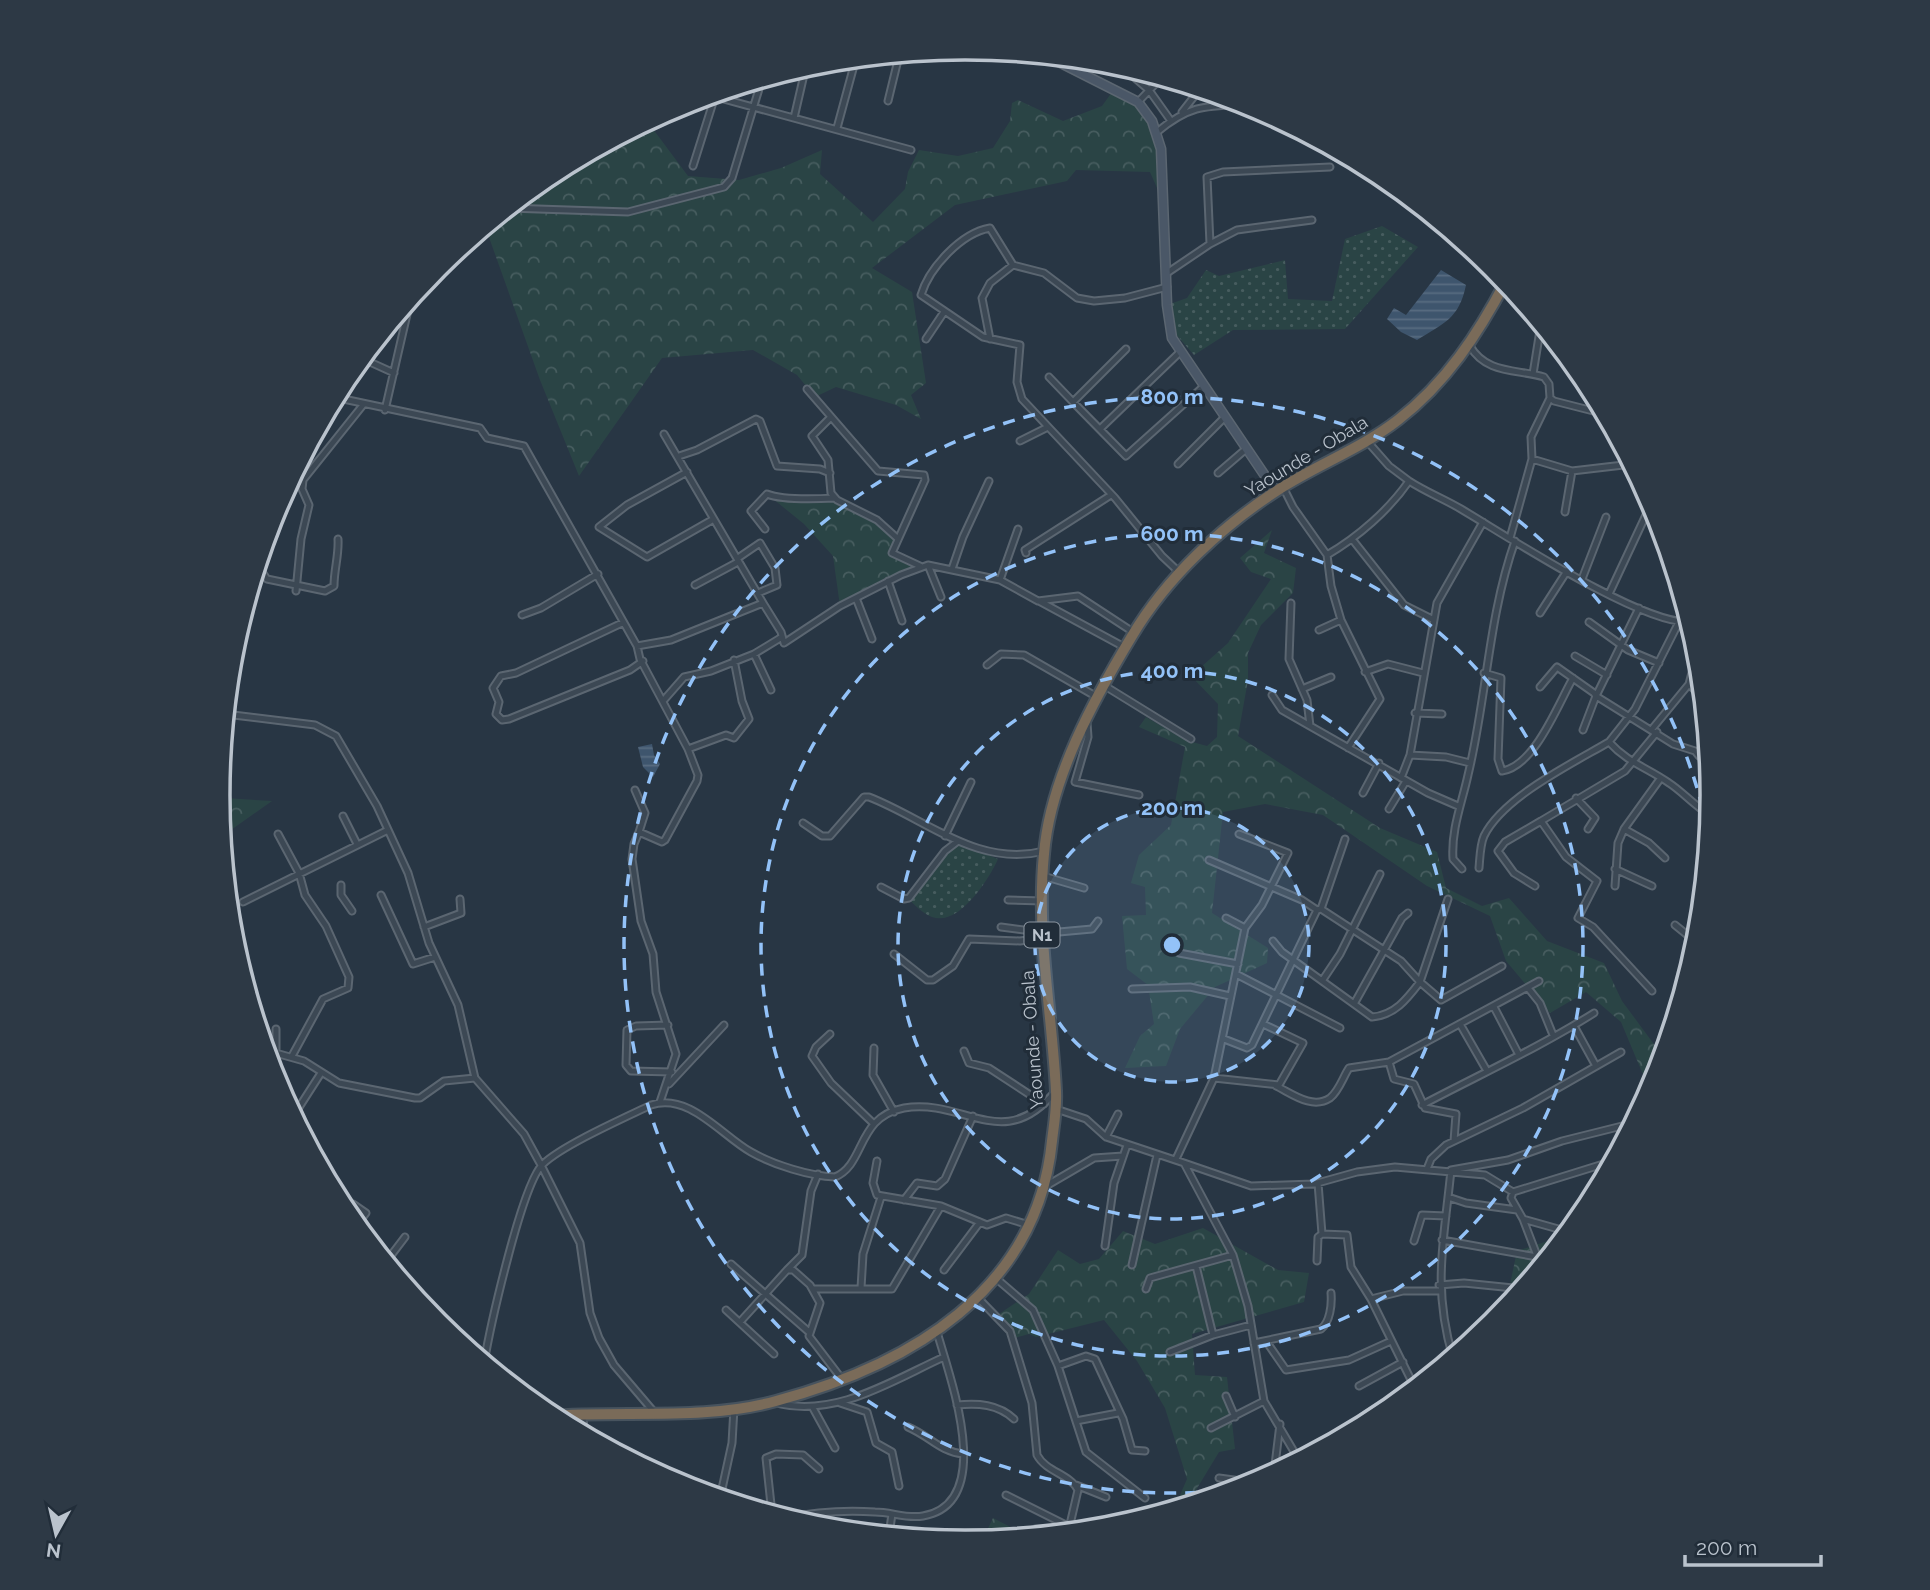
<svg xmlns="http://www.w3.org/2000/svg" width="1930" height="1590" font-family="Raleway,sans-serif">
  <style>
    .green { fill: url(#green-dots) }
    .forest { fill: url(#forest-crowns) }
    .water { fill: url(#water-rules) }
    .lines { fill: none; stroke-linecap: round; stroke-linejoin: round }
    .street-casing { stroke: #5b6671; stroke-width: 9 }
    .secondary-casing { stroke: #5b6671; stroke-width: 11 }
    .highway-casing { stroke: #47535e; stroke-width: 14 }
    .street { stroke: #3c4854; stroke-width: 5 }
    .secondary { stroke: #4a5767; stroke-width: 8 }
    .highway { stroke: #7a6b59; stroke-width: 10 }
    .ring { fill: none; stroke: #93c2f8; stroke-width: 3.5; stroke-dasharray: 12 9 }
    .labels { text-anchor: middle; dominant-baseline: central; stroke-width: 6; stroke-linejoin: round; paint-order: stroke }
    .shield { fill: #212d39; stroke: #8c96a1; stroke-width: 2 }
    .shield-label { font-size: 16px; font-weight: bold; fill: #bac3cd }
    .street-label { font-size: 18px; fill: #bac3cd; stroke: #212d39 }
    .rim { fill: none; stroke: #bac3cd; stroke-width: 3.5 }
    .centre { fill: #93c2f8; stroke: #212d39; stroke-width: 3.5 }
    .ring-label { font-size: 21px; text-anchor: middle; font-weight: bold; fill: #93c2f8; stroke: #212d39; stroke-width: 6; stroke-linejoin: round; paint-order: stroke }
  </style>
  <defs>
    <pattern id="green-dots" width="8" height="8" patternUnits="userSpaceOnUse" patternTransform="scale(1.75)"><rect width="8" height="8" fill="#2a4445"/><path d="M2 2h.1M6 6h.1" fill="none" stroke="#475d5f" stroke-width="1.8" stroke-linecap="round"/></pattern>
    <pattern id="forest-crowns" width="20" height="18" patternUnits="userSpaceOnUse" patternTransform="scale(1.75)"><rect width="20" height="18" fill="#2a4445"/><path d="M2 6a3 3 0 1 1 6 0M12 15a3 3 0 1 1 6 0" fill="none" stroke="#475d5f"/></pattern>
    <pattern id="water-rules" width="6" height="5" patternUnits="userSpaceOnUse" patternTransform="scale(1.75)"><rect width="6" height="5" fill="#3e556d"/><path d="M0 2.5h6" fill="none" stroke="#586c81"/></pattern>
  </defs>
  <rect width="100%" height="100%" fill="#283644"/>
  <path class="green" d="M 1382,226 L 1418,247 L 1345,329 L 1233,330 L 1194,355 L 1167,324 L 1167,305 L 1187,298 L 1206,270 L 1219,276 L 1285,260 L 1288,299 L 1332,301 L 1345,239 Z
    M 954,841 L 998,859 C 989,879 959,927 932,917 C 923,914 913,903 906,897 Z"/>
  <path class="forest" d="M 1115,88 C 1164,117 1158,146 1161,197 L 1150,172 L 1076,170 L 1067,181 L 955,205 L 872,268 L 912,292 L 926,383 L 911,395 L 921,419 L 896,405 L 836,387 L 815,397 L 797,375 L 753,350 L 662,358 L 579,476 L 540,380 L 485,226 L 550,173 L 647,121 L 688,176 L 739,180 L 781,168 L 822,150 L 820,174 L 873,222 L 905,189 L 908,172 L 919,150 L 958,156 L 993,148 L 1010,121 L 1012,103 L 1018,100 L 1063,121 L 1102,106 Z
    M 767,494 C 788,503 809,497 832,498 C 855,500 880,525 897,538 L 892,553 L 920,566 L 840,606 L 833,556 L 804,524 Z
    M 1272,530 L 1264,553 L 1296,568 L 1293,593 L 1261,625 L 1248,653 L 1248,680 L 1238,736 L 1380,828 L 1437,852 L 1446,888 L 1482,906 L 1509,898 L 1547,941 L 1604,963 L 1622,1001 L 1659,1051 L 1665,1052 L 1657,1078 L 1644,1077 L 1621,1022 L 1586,992 L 1550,1013 L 1506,961 L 1490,916 L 1427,886 L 1323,815 L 1265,804 L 1223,812 L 1212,913 L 1268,948 L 1267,963 L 1215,987 L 1180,1029 L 1166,1066 L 1125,1068 L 1140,1036 L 1154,1024 L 1148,985 L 1127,969 L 1122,916 L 1146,915 L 1145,887 L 1131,883 L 1139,855 L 1171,825 L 1185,747 L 1139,727 L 1146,717 L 1185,740 L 1207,746 L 1217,737 L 1218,704 L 1191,676 L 1228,643 L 1271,579 L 1251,572 L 1240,558 Z
    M 218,798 L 224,798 L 272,801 L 221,837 Z
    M 1203,1228 L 1278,1270 L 1309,1273 L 1304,1302 L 1192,1334 L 1195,1375 L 1227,1377 L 1235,1449 L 1219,1452 L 1187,1505 L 1174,1509 L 1187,1479 L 1165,1408 L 1137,1361 L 1104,1320 L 1036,1337 L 1029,1334 L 1011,1339 L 993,1318 L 1029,1294 L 1058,1250 L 1080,1264 L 1099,1259 L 1123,1231 L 1155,1244 Z
    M 1566,1235 L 1495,1322 L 1494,1317 L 1508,1294 L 1517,1251 Z
    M 993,1518 L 1028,1536 L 982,1541 Z"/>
  <path class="water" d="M 1441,270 L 1466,285 C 1459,319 1444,323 1417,340 L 1401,332 L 1387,319 L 1394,308 L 1406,315 Z
    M 652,744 L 654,755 L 660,764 L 653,777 L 643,767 L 638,747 Z"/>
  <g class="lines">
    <defs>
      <path id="street" d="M 939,50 L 959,53 L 968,48
        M 1119,64 L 1149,90 L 1171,121
        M 709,95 L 911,150
        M 888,101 L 898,60 L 892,54
        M 1138,102 L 1162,77
        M 666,111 L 669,118
        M 1182,112 L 1200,89
        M 794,118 L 806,66
        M 837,128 L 856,58
        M 1157,132 C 1191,104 1206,106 1250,104
        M 1358,161 L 1363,171 L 1377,171
        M 693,166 L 716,93
        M 507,208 L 628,212 L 724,187 L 732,178 L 762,79
        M 1210,244 L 1207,177 L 1223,172 L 1330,167
        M 1167,273 L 1210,244 L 1237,230 L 1312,220
        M 1167,287 L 1125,298 L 1094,301 L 1077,298 L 1044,273 L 1013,265 L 990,228 C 961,233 929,268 921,295 L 983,337 L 1020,345 L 1017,382 L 1022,399 L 1115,498 L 1162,556 L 1179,572
        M 926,339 L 944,312
        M 990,339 L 982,298 L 990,283 L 1013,265
        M 1470,346 C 1486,374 1517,369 1544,377 L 1549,384 L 1550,398 L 1554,401 L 1605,414
        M 1126,349 L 1073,402 L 1126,456 L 1204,386
        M 361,358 L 394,373
        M 1533,374 L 1541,324
        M 1049,377 L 1073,402
        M 807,389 L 878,471 L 924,475 L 925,480 L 892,553 L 920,566
        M 334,397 L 480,428 L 487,438 L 524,446 L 637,646 L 640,659 L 688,749 L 726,735 L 734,738 L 749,719 L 742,701 L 734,660
        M 385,410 L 411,297
        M 831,417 L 812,436 L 828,460 L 831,493 L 837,500 L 877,520 L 897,538
        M 1100,429 L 1180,352
        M 664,434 L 763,603
        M 1020,441 L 1048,427
        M 1367,441 L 1389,466 L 1409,481 C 1426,492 1444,499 1461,509 C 1507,536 1642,625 1690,622
        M 679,456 L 697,450 L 756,419 L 760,421 L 777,466 L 820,469 L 830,473
        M 1532,459 L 1572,471 L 1632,464
        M 1178,464 L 1224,418
        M 687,472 L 627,505 L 599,527 L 647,557 L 712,520
        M 1218,473 L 1246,449
        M 1283,487 L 1293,507 L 1327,555 L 1331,586 L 1341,620 L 1380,699 L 1348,748
        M 1565,512 L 1572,471
        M 765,529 L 751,511 L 767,494 C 782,500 817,499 835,498
        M 1510,538 L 1532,459 L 1531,437 L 1550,398
        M 1352,539 L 1404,605 L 1434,620
        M 261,552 L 262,572 L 267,579 L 325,591 L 334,586 C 334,569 339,556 338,539
        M 1026,553 L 1025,550 L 1111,495
        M 1327,555 C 1358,537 1389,510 1409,481
        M 738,558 L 760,543 L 775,568 L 777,585 L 758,593
        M 928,565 L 941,597
        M 952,569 L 963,537 L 989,481
        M 1582,579 L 1606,517
        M 1000,580 L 1018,529
        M 888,581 L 902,621
        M 695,585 L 738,562
        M 296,591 L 301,539 L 309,505 L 302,489 L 303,480 L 363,405
        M 1609,594 L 1652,502
        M 856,598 L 872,639
        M 1039,601 L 1126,648
        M 1291,603 L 1289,659 L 1307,700 L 1310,726 L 1428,793 L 1458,806
        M 1639,608 L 1596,696 L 1673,744 L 1695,751 L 1699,756
        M 1540,613 L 1567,571
        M 522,615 L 541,608 L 598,574
        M 1589,622 L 1628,650 L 1659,663
        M 1679,622 L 1635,709 L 1609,742 C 1628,763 1648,768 1669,783 C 1680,790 1689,800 1700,808
        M 622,623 L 516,673 L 501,676 L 493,688 L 499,702 L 496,714 L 502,720 L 509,719 L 630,670 L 643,661
        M 1319,630 L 1341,620
        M 637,646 L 671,640 L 763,603 L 781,632 L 784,643 L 840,606 L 901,575 L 928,565 L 1000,580 L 1038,601 L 1078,596 L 1133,632
        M 754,654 L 771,690
        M 1575,656 L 1607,675
        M 987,665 L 1001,654 L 1024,655 L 1097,697
        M 1365,672 L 1388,664 L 1423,673
        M 1484,673 L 1501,678 L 1498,759 L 1502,771 C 1535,766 1558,704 1573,678
        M 1689,684 L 1703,699
        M 1105,686 L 1191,739
        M 1540,687 L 1557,667 L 1594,693 L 1596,696 L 1583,730
        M 1302,689 L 1331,677
        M 1272,695 L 1282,710 L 1310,726
        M 663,701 L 684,677 L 711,671 L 754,654 L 782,637
        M 1415,713 L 1442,714
        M 225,714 L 315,725 L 336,736 L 377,806 L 408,873 L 429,943 L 458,1005 L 475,1078 L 524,1134 L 541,1165 L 580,1243 L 590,1313 L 599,1338 L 614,1365 L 654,1412
        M 1087,723 L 1088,737 L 1075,782 L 1139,795
        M 1652,729 L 1689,684 L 1698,649
        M 1410,755 L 1446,757 L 1470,763
        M 1401,778 L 1410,755 L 1437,603 L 1483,522
        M 1660,779 L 1624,829 L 1649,843 L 1665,858
        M 635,790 L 645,813 L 639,832
        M 1363,793 L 1379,763
        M 1576,798 L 1595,818 L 1588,829
        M 1389,809 L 1406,781
        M 343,816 L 357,844
        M 803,823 L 822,836 L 830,836 L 864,797 L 869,797 C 926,819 978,868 1044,851
        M 278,834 L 299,873 L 305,895 L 326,926 L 349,977 L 348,988 L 323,999 L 292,1056
        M 945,836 L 971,782
        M 1209,860 L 1302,900 L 1317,910 L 1321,909 L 1401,961 L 1420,982 L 1448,899
        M 1479,868 C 1480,857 1480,845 1484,836 C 1503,797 1573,763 1609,742
        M 1462,869 L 1453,859 C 1451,829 1462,803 1468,775 C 1487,697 1488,618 1515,541
        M 1615,869 L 1652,886
        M 1043,876 L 1084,888
        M 341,885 L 341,895 L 352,911
        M 1535,886 L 1514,873 L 1498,851 L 1505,842 L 1541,821
        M 1615,886 L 1618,843 L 1624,829
        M 881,887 L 904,899 L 909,898 L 945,851 L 958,841
        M 381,895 L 413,964 L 435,957
        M 1008,900 L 1043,901
        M 243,902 L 388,830
        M 1321,909 L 1345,839
        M 1226,918 L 1245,928
        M 1675,925 L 1696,942 L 1698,940
        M 424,927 L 461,913 L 460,899
        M 1001,927 L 1048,933 L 1092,929 L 1098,921
        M 1273,941 L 1282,952 L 1372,1017 C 1395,1015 1407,999 1420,982 L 1441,1000 L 1502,966
        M 1179,953 L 1238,964
        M 894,954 L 927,980 L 933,980 L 953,966 L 969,939 L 1020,941 L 1042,938
        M 1236,974 L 1340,1028
        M 1322,981 L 1340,954 L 1380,874
        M 1682,982 L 1686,981
        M 1528,988 L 1540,1003 L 1553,1035
        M 1132,989 L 1190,987 L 1230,996
        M 1652,991 L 1593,927 L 1578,918 L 1597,881 L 1566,857 L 1541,821 L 1625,771 L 1657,732
        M 1354,1004 L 1402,918 L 1408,913
        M 1494,1007 L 1518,1053
        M 1460,1024 L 1487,1071
        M 668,1025 L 636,1026 L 627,1030 L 626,1065 L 631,1071 L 672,1072
        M 1574,1026 L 1596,1066
        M 276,1029 L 276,1052
        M 830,1034 L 816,1047 L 812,1056 L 831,1083 L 874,1124
        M 1224,1039 L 1247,1048 L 1252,1045 L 1317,910
        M 874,1048 L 873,1075 L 894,1112
        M 265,1050 L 304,1061 L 339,1083 L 415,1098 L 420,1098 L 444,1081 L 475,1078
        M 964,1051 L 969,1063 L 989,1068 L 1044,1104
        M 1389,1062 L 1539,981
        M 1214,1078 L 1279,1085 L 1303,1043 L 1263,1024
        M 669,1084 L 724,1025
        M 1276,1086 C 1291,1093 1312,1110 1330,1098 C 1339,1091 1343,1077 1349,1068 L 1389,1062 L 1394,1079 L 1414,1084 L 1425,1108 L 1456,1114 L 1454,1141
        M 660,1102 L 676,1054 L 656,992 L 653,954 L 641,921 L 632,859 L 634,844 L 639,832 L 662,842 L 665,840 L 697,781 L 698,775 L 688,749
        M 1422,1105 C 1479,1075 1540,1047 1594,1013
        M 1056,1109 L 1086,1119 L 1106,1137 L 1184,1163 L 1233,1255 L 1248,1306 L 1264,1401 L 1299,1460
        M 292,1114 L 296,1112 L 321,1073
        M 1106,1137 L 1118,1114
        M 1176,1159 L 1214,1078 L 1245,928 L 1262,905 L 1288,853 L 1239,834
        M 877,1161 L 873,1183 L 877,1195 L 941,1206 L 987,1225 L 1006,1218 L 1029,1225
        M 1184,1163 L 1251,1186 L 1314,1184 L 1357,1172 L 1395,1167 L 1485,1175 L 1513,1192 L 1613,1161
        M 1427,1169 L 1431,1159 L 1446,1145 L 1523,1108 L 1621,1052
        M 1046,1186 L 1094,1158 L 1123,1156
        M 1513,1192 L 1511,1198 L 1523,1219 L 1569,1232
        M 1448,1197 L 1466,1203 L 1517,1210
        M 904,1200 L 917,1183 L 937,1186 L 945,1179 L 973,1116
        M 353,1204 L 366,1213 L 356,1226
        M 1523,1219 L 1541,1266
        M 1322,1234 L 1347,1235 L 1351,1267 L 1371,1299 L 1415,1388
        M 1442,1240 L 1537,1257
        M 1414,1241 L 1422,1215 L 1446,1216
        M 1105,1246 L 1114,1183 L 1127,1145
        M 1317,1261 L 1318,1237 L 1322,1234 L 1318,1183
        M 386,1262 L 405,1237
        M 731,1264 L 809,1332
        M 1132,1265 L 1157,1155
        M 1196,1266 L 1213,1335
        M 787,1270 L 802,1255 L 811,1191 L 818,1174
        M 944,1270 L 980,1222
        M 997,1275 L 998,1280 L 1033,1310 L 1058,1366 L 1086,1356 L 1095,1359 L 1123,1419 L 1132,1450 L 1145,1451
        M 1439,1285 L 1464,1283 L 1523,1289
        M 861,1288 L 863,1254 L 881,1197
        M 814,1289 L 892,1289 L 941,1206
        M 1146,1289 L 1150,1278 L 1233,1255
        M 978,1298 L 1010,1331 L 1032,1403 L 1037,1455 C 1046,1472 1070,1474 1078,1490 L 1068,1533
        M 1371,1299 L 1403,1291 L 1439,1291
        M 1510,1304 L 1511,1290
        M 726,1310 L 774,1354
        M 740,1322 L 787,1270 L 793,1270 L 810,1285 L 820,1303 L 809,1336 L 841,1378
        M 1266,1341 L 1286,1370 L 1349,1360 L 1391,1341
        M 1254,1343 L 1321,1329 C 1330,1322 1332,1305 1331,1293
        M 1170,1352 L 1213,1335 L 1251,1325
        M 1453,1358 C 1432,1286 1444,1241 1451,1170 L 1508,1160 L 1562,1141 L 1634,1123
        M 484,1363 C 490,1328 522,1183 543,1164 C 563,1145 624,1118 651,1105 C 689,1092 722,1136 751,1152 C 774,1165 809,1176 835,1177 C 866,1164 856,1117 904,1108 C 965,1098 1003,1154 1055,1092
        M 1058,1366 L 1086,1452 L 1145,1498
        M 1359,1386 L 1403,1362
        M 1226,1396 L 1235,1417
        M 776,1403 C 836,1418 891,1381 944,1357
        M 840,1403 L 867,1412 L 876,1443 L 892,1452 L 899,1486
        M 957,1405 C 978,1403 998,1404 1014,1419
        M 813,1408 L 835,1448
        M 583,1414 L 584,1435
        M 1076,1421 L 1118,1413
        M 908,1427 C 931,1437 939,1451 963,1454
        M 1211,1428 L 1264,1401
        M 1274,1473 L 1280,1424
        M 1219,1478 L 1256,1483
        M 1076,1485 L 1106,1497
        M 1006,1495 L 1070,1527
        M 720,1498 L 732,1443 L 734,1408
        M 772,1514 L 766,1458 L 776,1454 L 803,1455 L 819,1469
        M 785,1518 C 815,1512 845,1510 875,1512 C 891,1512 907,1519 923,1516 C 997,1503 950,1378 937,1332
        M 889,1535 L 892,1514"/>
      <path id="secondary" d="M 1045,55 L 1138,102 L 1152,121 L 1161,149 L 1167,305 L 1172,338 L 1276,492"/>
      <path id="highway" d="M 549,1416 C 623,1410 704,1421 776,1401 C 910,1365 1037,1291 1052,1141 C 1054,1124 1057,1108 1056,1091 C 1052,1011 1036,934 1044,854 C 1050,779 1094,699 1132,636 C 1167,577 1223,525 1281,488 C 1319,464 1362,448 1398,420 C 1446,383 1478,334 1506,281"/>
    </defs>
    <use href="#street" class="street-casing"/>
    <use href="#secondary" class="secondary-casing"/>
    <use href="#highway" class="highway-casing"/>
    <use href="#street" class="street"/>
    <use href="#secondary" class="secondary"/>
    <use href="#highway" class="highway"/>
  </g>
  <circle cx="1172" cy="945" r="137" fill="#93c2f8" fill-opacity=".12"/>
  <g class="ring">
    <circle cx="1172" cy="945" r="137"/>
    <circle cx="1172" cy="945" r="274"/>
    <circle cx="1172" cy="945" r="411"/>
    <path d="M1239 1489A548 548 0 1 1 1708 831"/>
  </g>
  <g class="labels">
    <rect class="shield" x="1024.5" y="922.5" width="35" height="25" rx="5"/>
    <g class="shield-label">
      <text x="1042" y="935">N1</text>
    </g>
    <g class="street-label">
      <text transform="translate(1306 456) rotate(-31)">Yaounde - Obala</text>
      <text transform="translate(1032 1040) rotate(-94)">Yaounde - Obala</text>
    </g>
  </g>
  <path d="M0 0H1930V1590H0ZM230 795a735 735 0 1 1 1470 0a735 735 0 1 1-1470 0Z" fill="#2d3945" fill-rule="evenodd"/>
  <path class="rim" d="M230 795a735 735 0 1 1 1470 0a735 735 0 1 1-1470 0Z"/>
  <circle cx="1172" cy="945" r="10" class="centre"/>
  <g class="ring-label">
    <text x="1172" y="404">800 m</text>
    <text x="1172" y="541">600 m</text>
    <text x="1172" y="678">400 m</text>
    <text x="1172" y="815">200 m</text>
  </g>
  <g transform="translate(56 1534) rotate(188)" stroke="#212d39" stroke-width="5" paint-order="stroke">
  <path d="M0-5L12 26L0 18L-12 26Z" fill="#bac3cd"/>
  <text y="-10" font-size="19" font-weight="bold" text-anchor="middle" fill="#bac3cd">N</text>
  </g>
  <path d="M1685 1555v10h136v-10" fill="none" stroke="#bac3cd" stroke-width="3.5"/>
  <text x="1696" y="1555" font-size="21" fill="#bac3cd" stroke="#212d39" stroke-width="5" paint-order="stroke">200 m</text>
</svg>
